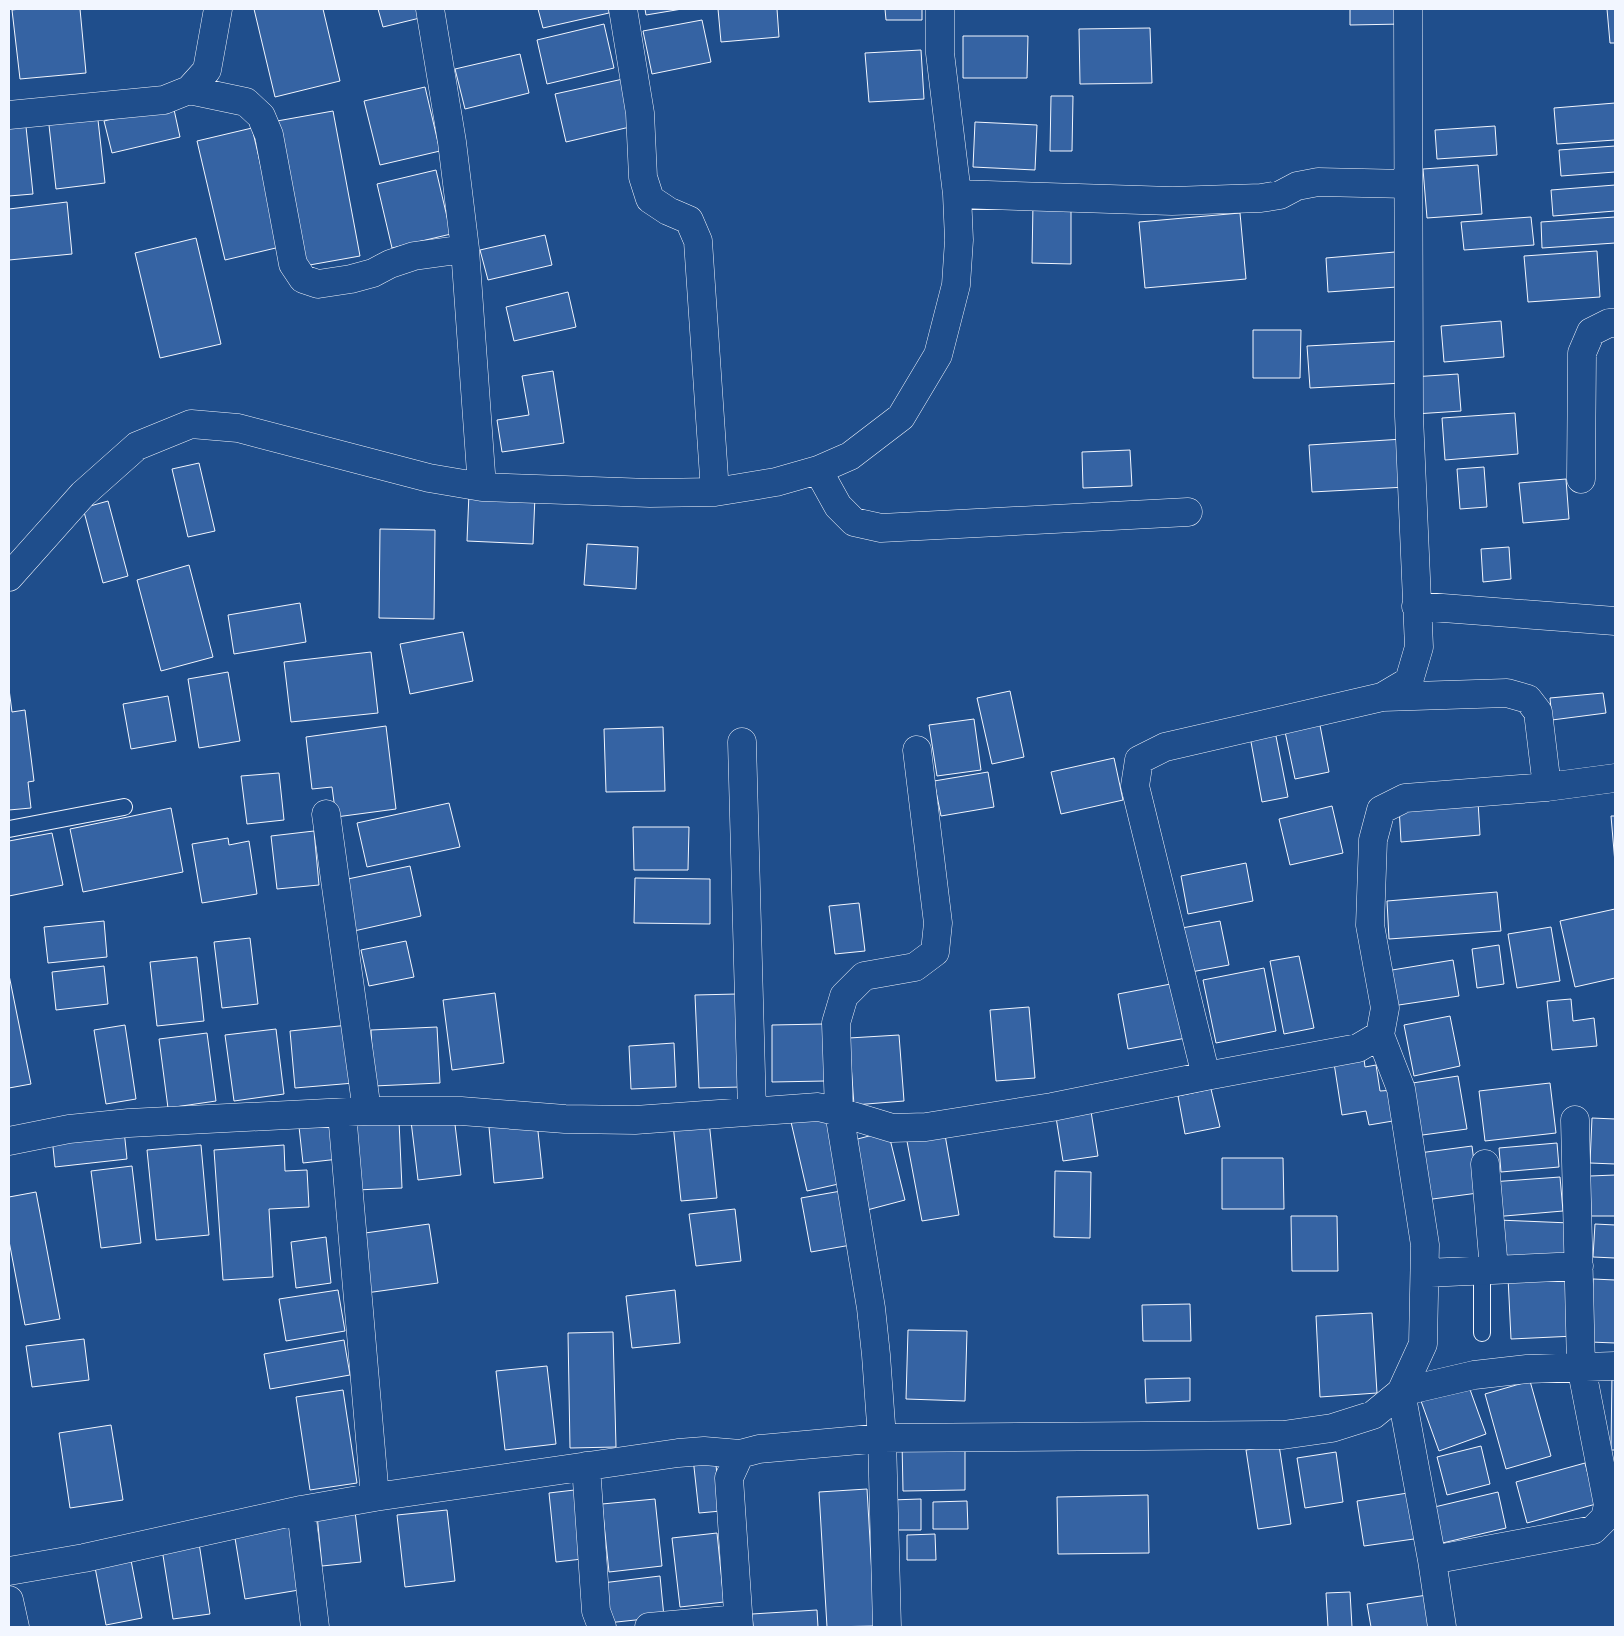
<svg xmlns="http://www.w3.org/2000/svg" width="1624" height="1636" font-family="'Fira Sans Condensed',sans-serif">
  <style>
    .building { fill: #3563a3; stroke: #f2f6ff }
    .lines { fill: none; stroke-linecap: round; stroke-linejoin: round }
    .service-casing { stroke: #f2f6ff; stroke-width: 18 }
    .minor-casing { stroke: #f2f6ff; stroke-width: 29 }
    .secondary-casing { stroke: #f2f6ff; stroke-width: 29 }
    .service { stroke: #1f4e8c; stroke-width: 16 }
    .minor { stroke: #1f4e8c; stroke-width: 28 }
    .secondary { stroke: #1f4e8c; stroke-width: 28 }
  </style>
  <rect width="100%" height="100%" fill="#1f4e8c"/>
  <path class="building" d="M 20,9 L 80,9 L 86,73 L 20,79 L 12,10 Z
    M 254,9 L 323,9 L 340,81 L 275,97 Z
    M 378,9 L 422,9 L 424,17 L 383,27 Z
    M 538,9 L 609,9 L 609,13 L 543,28 Z
    M 645,9 L 682,9 L 646,15 Z
    M 718,9 L 777,9 L 779,37 L 721,42 Z
    M 885,9 L 922,9 L 922,20 L 886,20 Z
    M 1350,9 L 1403,9 L 1403,24 L 1350,25 Z
    M 1607,9 L 1615,9 L 1615,43 L 1610,43 Z
    M 702,20 L 711,62 L 652,74 L 643,31 Z
    M 604,24 L 614,68 L 547,84 L 537,40 Z
    M 1150,28 L 1152,83 L 1080,84 L 1079,29 Z
    M 963,36 L 1028,36 L 1027,78 L 963,78 Z
    M 921,50 L 924,99 L 869,102 L 865,53 Z
    M 520,54 L 529,93 L 465,109 L 455,69 Z
    M 623,79 L 634,126 L 566,142 L 555,94 Z
    M 425,87 L 440,151 L 380,165 L 364,101 Z
    M 1051,96 L 1073,96 L 1072,151 L 1050,151 Z
    M 1615,103 L 1615,140 L 1557,144 L 1554,108 Z
    M 173,105 L 180,137 L 112,153 L 104,121 Z
    M 97,111 L 105,183 L 56,189 L 48,116 Z
    M 333,111 L 360,256 L 304,266 L 277,121 Z
    M 25,117 L 33,194 L 9,196 L 9,119 Z
    M 975,122 L 1037,125 L 1035,170 L 973,167 Z
    M 1495,126 L 1497,155 L 1437,159 L 1435,130 Z
    M 252,128 L 280,247 L 225,260 L 197,141 Z
    M 1615,146 L 1615,172 L 1561,176 L 1559,150 Z
    M 1478,165 L 1482,214 L 1427,218 L 1423,169 Z
    M 436,170 L 451,234 L 392,248 L 377,184 Z
    M 1615,185 L 1615,211 L 1553,216 L 1551,190 Z
    M 67,202 L 72,254 L 9,260 L 9,209 Z
    M 1033,202 L 1071,203 L 1071,264 L 1032,263 Z
    M 1240,213 L 1246,279 L 1145,288 L 1139,222 Z
    M 1531,217 L 1534,245 L 1464,250 L 1461,222 Z
    M 1615,217 L 1615,243 L 1542,248 L 1541,222 Z
    M 545,235 L 552,265 L 488,280 L 480,250 Z
    M 196,238 L 221,344 L 160,358 L 135,253 Z
    M 1597,251 L 1600,297 L 1528,302 L 1524,256 Z
    M 1395,252 L 1397,287 L 1328,292 L 1326,258 Z
    M 568,292 L 576,327 L 514,341 L 506,307 Z
    M 1501,321 L 1504,357 L 1444,362 L 1441,326 Z
    M 1253,330 L 1301,330 L 1300,378 L 1253,378 Z
    M 1401,341 L 1403,383 L 1310,388 L 1307,346 Z
    M 553,371 L 564,443 L 502,452 L 497,420 L 529,415 L 522,376 Z
    M 1458,374 L 1461,411 L 1415,414 L 1412,377 Z
    M 1515,413 L 1518,454 L 1445,460 L 1442,418 Z
    M 1403,439 L 1406,487 L 1312,492 L 1309,445 Z
    M 1130,450 L 1132,486 L 1083,488 L 1082,452 Z
    M 199,463 L 215,531 L 188,537 L 172,469 Z
    M 1484,467 L 1487,507 L 1460,509 L 1457,469 Z
    M 1566,479 L 1569,519 L 1523,523 L 1519,483 Z
    M 469,493 L 535,496 L 533,544 L 467,541 Z
    M 108,501 L 128,576 L 103,583 L 83,508 Z
    M 380,529 L 435,530 L 434,619 L 379,618 Z
    M 587,544 L 638,547 L 636,589 L 584,585 Z
    M 1509,547 L 1511,579 L 1483,582 L 1481,549 Z
    M 189,565 L 213,657 L 161,671 L 137,580 Z
    M 300,603 L 306,642 L 234,654 L 228,615 Z
    M 463,632 L 473,681 L 410,694 L 400,644 Z
    M 371,652 L 378,713 L 291,722 L 284,662 Z
    M 228,672 L 240,741 L 199,748 L 188,679 Z
    M 9,689 L 12,712 L 25,710 L 34,781 L 28,782 L 31,808 L 9,810 Z
    M 1010,691 L 1024,757 L 992,764 L 977,698 Z
    M 1603,693 L 1606,713 L 1552,720 L 1550,698 Z
    M 168,696 L 176,741 L 131,749 L 123,704 Z
    M 1318,715 L 1329,772 L 1295,779 L 1283,722 Z
    M 974,719 L 981,770 L 937,776 L 929,725 Z
    M 386,726 L 396,809 L 336,817 L 332,787 L 312,789 L 306,737 Z
    M 1274,726 L 1288,797 L 1262,802 L 1249,731 Z
    M 663,727 L 665,791 L 606,792 L 604,729 Z
    M 1114,758 L 1123,800 L 1061,814 L 1051,772 Z
    M 988,772 L 994,807 L 941,816 L 934,781 Z
    M 279,773 L 284,820 L 247,824 L 241,776 Z
    M 1478,801 L 1480,835 L 1401,842 L 1399,807 Z
    M 449,803 L 460,847 L 367,867 L 357,823 Z
    M 1332,806 L 1343,853 L 1290,865 L 1279,819 Z
    M 171,808 L 183,872 L 83,892 L 70,829 Z
    M 1611,816 L 1615,816 L 1615,863 Z
    M 633,827 L 689,827 L 688,870 L 634,870 Z
    M 314,831 L 319,885 L 277,889 L 271,836 Z
    M 52,833 L 63,885 L 9,896 L 9,841 Z
    M 228,838 L 229,845 L 249,841 L 257,894 L 202,903 L 192,844 Z
    M 1246,863 L 1253,901 L 1188,914 L 1181,876 Z
    M 410,866 L 421,916 L 354,931 L 343,880 Z
    M 635,878 L 710,879 L 710,924 L 634,923 Z
    M 1497,892 L 1501,931 L 1389,939 L 1387,901 Z
    M 859,903 L 865,951 L 835,954 L 829,906 Z
    M 1615,909 L 1615,978 L 1575,987 L 1560,921 Z
    M 104,921 L 107,957 L 48,963 L 44,927 Z
    M 1220,921 L 1229,965 L 1191,972 L 1182,928 Z
    M 1551,927 L 1560,981 L 1517,988 L 1508,934 Z
    M 250,938 L 258,1004 L 222,1008 L 214,942 Z
    M 406,941 L 414,977 L 369,986 L 361,950 Z
    M 1499,945 L 1504,984 L 1477,988 L 1472,949 Z
    M 1299,956 L 1314,1028 L 1284,1034 L 1270,961 Z
    M 197,957 L 204,1021 L 157,1026 L 150,962 Z
    M 1453,960 L 1459,996 L 1392,1006 L 1386,971 Z
    M 104,966 L 108,1004 L 56,1010 L 52,972 Z
    M 1264,968 L 1276,1031 L 1216,1043 L 1203,980 Z
    M 9,975 L 31,1084 L 9,1088 Z
    M 1176,983 L 1186,1038 L 1128,1049 L 1118,994 Z
    M 495,993 L 504,1063 L 452,1070 L 443,1000 Z
    M 737,994 L 741,1087 L 699,1088 L 695,995 Z
    M 1571,999 L 1573,1021 L 1594,1018 L 1597,1046 L 1552,1050 L 1547,1001 Z
    M 1029,1007 L 1035,1078 L 996,1081 L 990,1010 Z
    M 1450,1016 L 1460,1066 L 1414,1076 L 1404,1025 Z
    M 824,1024 L 825,1081 L 772,1082 L 772,1025 Z
    M 125,1025 L 136,1099 L 106,1104 L 94,1030 Z
    M 349,1025 L 354,1083 L 295,1088 L 290,1031 Z
    M 437,1027 L 440,1083 L 374,1086 L 371,1030 Z
    M 276,1029 L 284,1094 L 234,1101 L 225,1035 Z
    M 207,1033 L 216,1101 L 168,1108 L 159,1039 Z
    M 899,1035 L 904,1101 L 854,1105 L 849,1038 Z
    M 674,1043 L 676,1087 L 631,1089 L 629,1046 Z
    M 1364,1059 L 1365,1067 L 1376,1065 L 1380,1091 L 1394,1090 L 1399,1120 L 1369,1125 L 1366,1111 L 1342,1115 L 1334,1063 Z
    M 1458,1076 L 1467,1129 L 1415,1136 L 1406,1084 Z
    M 1550,1083 L 1556,1133 L 1485,1141 L 1479,1091 Z
    M 1211,1089 L 1220,1127 L 1185,1134 L 1178,1096 Z
    M 1090,1105 L 1098,1156 L 1063,1161 L 1055,1111 Z
    M 827,1114 L 843,1183 L 807,1191 L 791,1122 Z
    M 454,1116 L 461,1175 L 418,1180 L 411,1121 Z
    M 1592,1118 L 1615,1119 L 1615,1164 L 1590,1163 Z
    M 399,1121 L 402,1188 L 356,1190 L 354,1123 Z
    M 709,1121 L 717,1198 L 681,1201 L 673,1124 Z
    M 537,1122 L 543,1178 L 494,1183 L 489,1127 Z
    M 335,1123 L 339,1159 L 303,1163 L 299,1127 Z
    M 944,1129 L 959,1215 L 922,1221 L 906,1136 Z
    M 124,1130 L 127,1159 L 55,1167 L 52,1137 Z
    M 888,1131 L 905,1200 L 867,1210 L 850,1141 Z
    M 1557,1143 L 1559,1167 L 1501,1172 L 1499,1148 Z
    M 201,1145 L 209,1235 L 156,1240 L 147,1150 Z
    M 284,1145 L 285,1171 L 307,1170 L 309,1207 L 269,1209 L 273,1277 L 223,1280 L 214,1150 Z
    M 1472,1146 L 1478,1193 L 1425,1200 L 1419,1153 Z
    M 1222,1158 L 1283,1158 L 1284,1209 L 1222,1209 Z
    M 132,1166 L 141,1243 L 101,1248 L 91,1171 Z
    M 1055,1171 L 1091,1172 L 1090,1238 L 1054,1237 Z
    M 1615,1175 L 1615,1216 L 1591,1216 L 1590,1176 Z
    M 1560,1177 L 1563,1211 L 1493,1217 L 1491,1182 Z
    M 841,1191 L 851,1245 L 811,1252 L 801,1198 Z
    M 36,1192 L 60,1319 L 25,1325 L 9,1241 L 9,1197 Z
    M 735,1209 L 741,1261 L 696,1266 L 689,1214 Z
    M 1291,1216 L 1337,1216 L 1338,1271 L 1292,1271 Z
    M 1498,1220 L 1570,1223 L 1569,1262 L 1497,1259 Z
    M 429,1224 L 438,1283 L 366,1293 L 358,1234 Z
    M 1595,1224 L 1615,1225 L 1615,1258 L 1593,1257 Z
    M 326,1237 L 331,1283 L 296,1288 L 291,1242 Z
    M 1572,1274 L 1575,1336 L 1511,1339 L 1508,1277 Z
    M 1593,1279 L 1615,1280 L 1615,1343 L 1590,1342 Z
    M 338,1290 L 345,1331 L 286,1341 L 279,1299 Z
    M 675,1290 L 680,1343 L 632,1348 L 626,1296 Z
    M 1190,1304 L 1191,1341 L 1143,1341 L 1142,1305 Z
    M 1372,1313 L 1377,1393 L 1320,1397 L 1316,1316 Z
    M 908,1330 L 967,1331 L 965,1401 L 906,1399 Z
    M 613,1332 L 616,1447 L 570,1448 L 568,1333 Z
    M 84,1339 L 89,1380 L 32,1387 L 26,1346 Z
    M 344,1340 L 350,1375 L 270,1389 L 264,1354 Z
    M 547,1366 L 556,1444 L 505,1450 L 496,1371 Z
    M 1612,1371 L 1615,1371 L 1615,1450 L 1611,1450 Z
    M 1190,1378 L 1190,1401 L 1146,1403 L 1145,1379 Z
    M 1530,1381 L 1551,1456 L 1506,1469 L 1485,1394 Z
    M 1468,1384 L 1486,1434 L 1439,1451 L 1421,1401 Z
    M 343,1390 L 357,1483 L 310,1490 L 296,1397 Z
    M 111,1425 L 123,1500 L 70,1508 L 59,1433 Z
    M 902,1442 L 965,1442 L 965,1490 L 903,1491 Z
    M 1279,1445 L 1291,1524 L 1258,1529 L 1246,1450 Z
    M 1481,1446 L 1490,1484 L 1447,1495 L 1437,1457 Z
    M 1336,1452 L 1343,1502 L 1305,1508 L 1297,1458 Z
    M 715,1456 L 721,1511 L 699,1513 L 693,1458 Z
    M 1585,1463 L 1596,1504 L 1527,1523 L 1516,1482 Z
    M 583,1489 L 591,1558 L 556,1562 L 549,1493 Z
    M 867,1489 L 875,1626 L 827,1627 L 819,1492 Z
    M 1414,1492 L 1421,1538 L 1364,1546 L 1357,1501 Z
    M 1498,1492 L 1506,1528 L 1434,1545 L 1426,1509 Z
    M 1148,1495 L 1149,1553 L 1058,1554 L 1057,1497 Z
    M 655,1499 L 662,1566 L 609,1572 L 602,1504 Z
    M 921,1499 L 921,1530 L 890,1530 L 890,1500 Z
    M 967,1501 L 968,1529 L 933,1529 L 933,1502 Z
    M 447,1510 L 455,1581 L 405,1587 L 397,1515 Z
    M 355,1511 L 361,1562 L 322,1566 L 317,1515 Z
    M 294,1522 L 305,1589 L 245,1599 L 234,1532 Z
    M 717,1533 L 724,1602 L 680,1607 L 672,1538 Z
    M 935,1534 L 936,1560 L 907,1560 L 907,1535 Z
    M 199,1543 L 210,1614 L 173,1619 L 162,1549 Z
    M 130,1555 L 142,1618 L 106,1625 L 94,1562 Z
    M 660,1576 L 664,1617 L 607,1623 L 602,1583 Z
    M 1350,1592 L 1352,1627 L 1328,1627 L 1326,1593 Z
    M 1434,1594 L 1429,1627 L 1371,1627 L 1367,1604 Z
    M 817,1610 L 818,1627 L 753,1627 L 752,1614 Z"/>
  <g class="lines">
    <defs>
      <path id="service" d="M 9,829 L 124,807
        M 1482,1270 L 1482,1333"/>
      <path id="minor" d="M 430,9 L 452,142 L 465,249 L 482,487
        M 623,9 L 640,113 L 643,177 L 650,199 L 668,211 L 689,220 L 698,241 L 715,492
        M 189,90 L 246,102 L 261,116 L 269,135 L 293,264 L 303,279 L 318,284 L 351,279 L 373,273 L 390,264 L 414,256 L 465,249
        M 9,115 L 164,100 L 189,90 L 207,70 L 218,9
        M 957,194 L 1172,201 L 1261,198 L 1280,195 L 1297,186 L 1318,182 L 1408,184
        M 818,470 L 838,506 L 854,522 L 881,528 L 1188,512
        M 1581,479 L 1582,353 L 1591,332 L 1609,323 L 1615,323
        M 9,577 L 83,494 L 137,446 L 191,424 L 238,428 L 429,478 L 482,487 L 650,493 L 715,492 L 776,482 L 818,470 L 850,456 L 901,417 L 938,355 L 956,285 L 959,240 L 957,194 L 940,53 L 940,9
        M 1416,606 L 1615,621
        M 1383,697 L 1507,693 L 1528,699 L 1538,712 L 1547,787
        M 742,742 L 752,1111
        M 326,814 L 367,1111
        M 1380,1035 L 1401,1089 L 1425,1245 L 1423,1344 L 1401,1392 L 1432,1560 L 1442,1627
        M 1206,1076 L 1135,786 L 1139,760 L 1165,747 L 1382,697 L 1409,681 L 1419,647 L 1409,416 L 1408,9
        M 342,1113 L 375,1497
        M 9,1141 L 69,1129 L 129,1123 L 367,1111 L 461,1111 L 565,1119 L 635,1120 L 818,1107 L 839,1112 L 892,1128 L 926,1127 L 1052,1107 L 1206,1076 L 1358,1048 L 1380,1035 L 1385,1008 L 1370,925 L 1373,840 L 1381,810 L 1405,798 L 1547,787 L 1615,778
        M 1485,1164 L 1494,1269
        M 1425,1273 L 1579,1266
        M 586,1466 L 596,1611 L 602,1627
        M 301,1510 L 315,1627
        M 1432,1560 L 1593,1530 L 1605,1518 L 1608,1505 L 1581,1366 L 1575,1120
        M 9,1571 L 84,1558 L 301,1510 L 375,1497 L 678,1453 L 704,1451 L 740,1454
        M 649,1627 L 738,1619
        M 739,1627 L 729,1478 L 740,1454 L 759,1449 L 882,1438 L 1283,1435 L 1332,1428 L 1373,1415 L 1401,1392 L 1474,1375 L 1527,1369 L 1615,1366
        M 887,1627 L 882,1438 L 876,1355 L 871,1308 L 839,1112 L 836,1023 L 844,996 L 864,976 L 915,967 L 935,952 L 938,923 L 917,750"/>
      <path id="secondary" d="M 9,1600 L 15,1627"/>
    </defs>
    <use href="#service" class="service-casing"/>
    <use href="#minor" class="minor-casing"/>
    <use href="#secondary" class="secondary-casing"/>
    <use href="#service" class="service"/>
    <use href="#minor" class="minor"/>
    <use href="#secondary" class="secondary"/>
  </g>
  <rect width="1624" height="1636" fill="none" stroke="#f2f6ff" stroke-width="20"/>
</svg>
